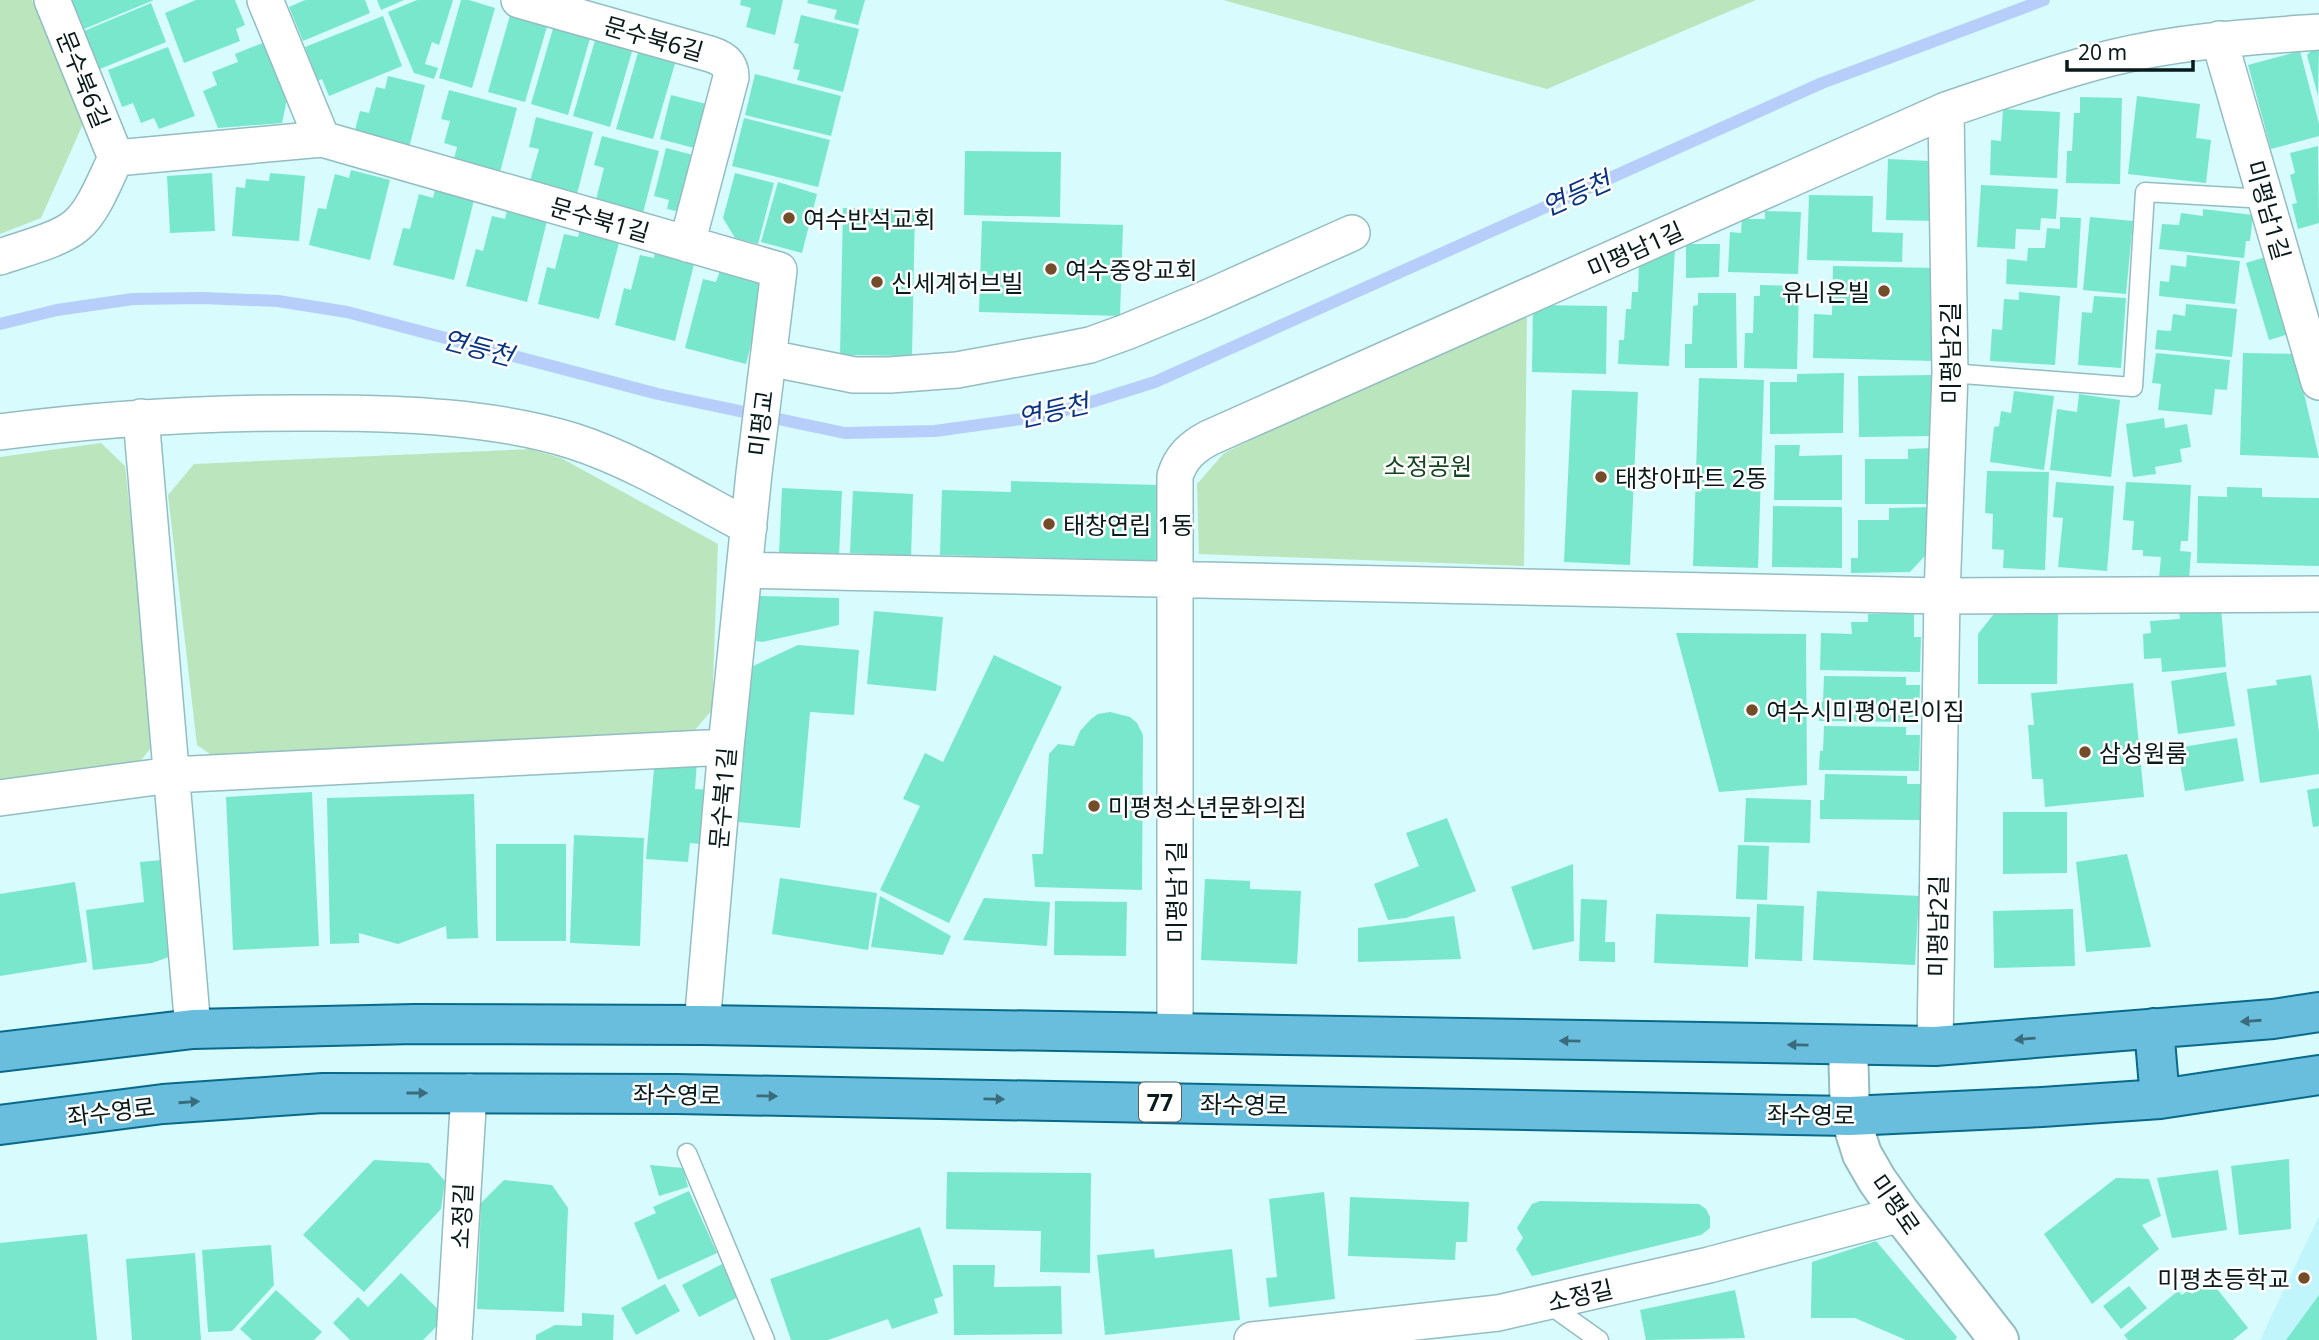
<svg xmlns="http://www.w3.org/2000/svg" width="2319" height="1340" font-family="'Noto Sans','Noto Sans KR',sans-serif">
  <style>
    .built { fill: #bff5fb }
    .green { fill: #bae5bd }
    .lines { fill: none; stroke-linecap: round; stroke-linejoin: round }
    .stream { stroke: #b6cef9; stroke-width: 12 }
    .building { fill: #79e7cc }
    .service-casing { stroke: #93bdc2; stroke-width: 21 }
    .minor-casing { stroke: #93bdc2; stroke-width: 38 }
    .tertiary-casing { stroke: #93bdc2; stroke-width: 42 }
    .primary-casing { stroke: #08698a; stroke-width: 42 }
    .service { stroke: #fff; stroke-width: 18 }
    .minor { stroke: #fff; stroke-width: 35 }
    .tertiary { stroke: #fff; stroke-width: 38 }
    .primary { stroke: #6abedd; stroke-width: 38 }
    .oneway { fill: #3a6c7c }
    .poi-dot { fill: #734c29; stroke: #fff; stroke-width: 2.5 }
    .labels { text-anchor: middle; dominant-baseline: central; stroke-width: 5; stroke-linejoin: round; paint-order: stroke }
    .shield { fill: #fff; stroke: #535f5f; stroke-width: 2 }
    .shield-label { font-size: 23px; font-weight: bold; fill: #091a1b }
    .street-label { font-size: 24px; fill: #091a1b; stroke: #fff }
    .poi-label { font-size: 24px; fill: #091a1b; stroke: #fff; text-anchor: start }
    .park-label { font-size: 24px; fill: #15451e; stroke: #fff }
    .water-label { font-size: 26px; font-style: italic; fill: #083583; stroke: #fff }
  </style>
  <rect width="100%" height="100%" fill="#d8fbfe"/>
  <path class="built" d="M 2319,1216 L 2319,1340 L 2260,1340 Z"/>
  <path class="green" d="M 0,0 L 32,0 L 83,124 L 41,218 L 0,234 Z
    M 1223,0 L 1756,0 L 1547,89 Z
    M 1527,310 L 1524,566 L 1199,554 L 1197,484 L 1224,453 Z
    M 101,443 L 125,466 L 155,743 L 133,770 L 0,786 L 0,457 Z
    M 530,449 L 561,458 L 718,544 L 712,710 L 694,731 L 220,761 L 197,745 L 168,495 L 194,464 Z"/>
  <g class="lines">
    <path class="stream" d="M 0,324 L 57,310 L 133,299 L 202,298 L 278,301 L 347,312 L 658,394 L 845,433 L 935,431 L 1050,415 L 1155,382 L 1822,83 L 2044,0"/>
  </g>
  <path class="building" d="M 72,0 L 154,0 L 84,29 Z
    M 196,0 L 235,0 L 245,25 L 236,29 L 240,41 L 184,63 L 165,13 Z
    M 305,0 L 365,0 L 370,13 L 303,41 L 289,7 Z
    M 377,0 L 404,0 L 381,10 Z
    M 417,0 L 453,0 L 439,45 L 432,42 L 425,64 L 438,68 L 434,79 L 414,73 L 388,12 Z
    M 461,0 L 469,0 L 495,8 L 472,88 L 439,78 Z
    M 741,0 L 783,0 L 775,35 L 746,27 L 751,8 L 740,5 Z
    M 808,0 L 865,0 L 858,25 L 834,19 L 837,10 L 807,3 Z
    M 151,3 L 166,42 L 100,69 L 84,31 Z
    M 511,12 L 548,23 L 525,102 L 488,92 Z
    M 801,15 L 859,29 L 843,92 L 797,80 L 800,70 L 793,69 L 799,44 L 794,43 Z
    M 383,16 L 402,66 L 329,96 L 322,79 L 318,81 L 305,47 Z
    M 554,25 L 591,35 L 568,115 L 531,104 Z
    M 596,37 L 633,48 L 610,127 L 573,116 Z
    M 265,42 L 287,99 L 282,123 L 218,128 L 203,91 L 217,85 L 212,72 L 238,62 L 235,54 Z
    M 168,47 L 195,116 L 159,129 L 154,118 L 141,123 L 133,103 L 122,107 L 108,70 Z
    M 2315,47 L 2319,48 L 2318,96 L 2307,55 Z
    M 639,49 L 676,60 L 653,139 L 616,129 Z
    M 2300,51 L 2319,124 L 2319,136 L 2271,149 L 2248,65 Z
    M 755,74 L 841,96 L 831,136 L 745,115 Z
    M 388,76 L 425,85 L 408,152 L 353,138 L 360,111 L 369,113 L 376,87 L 385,89 Z
    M 449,90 L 517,108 L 500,172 L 454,159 L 457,147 L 444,143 L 450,121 L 441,119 Z
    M 671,95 L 706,104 L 694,148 L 660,139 Z
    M 2137,96 L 2200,104 L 2196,138 L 2211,140 L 2206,183 L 2128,174 Z
    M 2080,97 L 2122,98 L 2120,184 L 2066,183 L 2067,151 L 2072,151 L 2074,113 L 2080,113 Z
    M 2003,109 L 2060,112 L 2057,178 L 1990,175 L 1991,140 L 2001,141 Z
    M 536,117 L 593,132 L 577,194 L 530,181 L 539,149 L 529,147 Z
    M 744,118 L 830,140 L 818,187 L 732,166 Z
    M 602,136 L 659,151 L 643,213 L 596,200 L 604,168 L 594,165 Z
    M 2318,146 L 2319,223 L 2298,229 L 2292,204 L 2297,203 L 2290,175 L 2295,173 L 2290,153 Z
    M 666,148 L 705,158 L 690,214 L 667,209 L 669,200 L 654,196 Z
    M 965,151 L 1061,152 L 1060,217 L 964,215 Z
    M 1888,159 L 1930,161 L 1929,194 L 1937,194 L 1936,221 L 1886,220 Z
    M 351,170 L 390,180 L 370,260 L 309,245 L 318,208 L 326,209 L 335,174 L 349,178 Z
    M 212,173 L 215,231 L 170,233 L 167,176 Z
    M 270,173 L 305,176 L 299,241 L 232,236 L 236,187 L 245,188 L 246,179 L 269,181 Z
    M 735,173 L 774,183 L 758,244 L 735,238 L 723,218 Z
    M 778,182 L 817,194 L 802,253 L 761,242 Z
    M 1981,185 L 2058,189 L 2056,219 L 2041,218 L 2040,230 L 2016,229 L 2015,249 L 1977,247 Z
    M 435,190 L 474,200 L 454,280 L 393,265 L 403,228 L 410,229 L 419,194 L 433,198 Z
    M 1809,195 L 1873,196 L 1872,232 L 1903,233 L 1902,262 L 1807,260 Z
    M 843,208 L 915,209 L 912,356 L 840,355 Z
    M 2203,209 L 2253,215 L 2250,241 L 2246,241 L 2244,258 L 2159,249 L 2162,224 L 2179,225 L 2181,213 L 2203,216 Z
    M 507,211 L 547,221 L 527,302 L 466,286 L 476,249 L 483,251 L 492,216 L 505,219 Z
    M 1765,211 L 1801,212 L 1798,274 L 1728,272 L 1730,232 L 1741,233 L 1742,219 L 1765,219 Z
    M 2060,217 L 2081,218 L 2077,288 L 2006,284 L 2007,259 L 2027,261 L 2028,248 L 2045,248 L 2047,228 L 2060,229 Z
    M 2090,217 L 2133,221 L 2126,294 L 2083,290 Z
    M 982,221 L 1123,225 L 1120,316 L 979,312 Z
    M 580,229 L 620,239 L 599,319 L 538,304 L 547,267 L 555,269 L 564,234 L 578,237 Z
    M 1686,244 L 1720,244 L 1719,277 L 1686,278 Z
    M 1675,247 L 1669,366 L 1618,364 L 1619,340 L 1624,340 L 1626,309 L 1631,309 L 1632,292 L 1638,292 L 1639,264 Z
    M 655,250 L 695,260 L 675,341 L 615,325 L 624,288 L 631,290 L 640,255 L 654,258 Z
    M 2187,255 L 2240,261 L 2235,304 L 2159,296 L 2160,281 L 2169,282 L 2171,265 L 2186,267 Z
    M 2269,256 L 2292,333 L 2269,340 L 2246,263 Z
    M 1833,266 L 1936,268 L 1934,361 L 1813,358 L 1814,314 L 1832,315 Z
    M 721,268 L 753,276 L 764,295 L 746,364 L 685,348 L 703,279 L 716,282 Z
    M 1760,285 L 1799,286 L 1797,369 L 1744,368 L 1745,333 L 1753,333 L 1754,296 L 1760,296 Z
    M 2019,292 L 2060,296 L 2055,365 L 1990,361 L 1992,329 L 2002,330 L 2004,299 L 2019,300 Z
    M 1698,293 L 1736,293 L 1737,368 L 1685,368 L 1685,344 L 1692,344 L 1693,306 L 1698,305 Z
    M 2094,296 L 2126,298 L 2121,368 L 2078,365 L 2082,312 L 2092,313 Z
    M 2186,304 L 2237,309 L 2232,357 L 2155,349 L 2157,330 L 2171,331 L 2173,314 L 2185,316 Z
    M 1533,305 L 1607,306 L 1606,374 L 1532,372 Z
    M 2156,353 L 2230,360 L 2227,390 L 2215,389 L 2212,415 L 2158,410 L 2161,384 L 2152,383 Z
    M 2243,353 L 2295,354 L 2319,458 L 2240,455 Z
    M 1844,373 L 1843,433 L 1770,434 L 1770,382 L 1797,382 L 1797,374 Z
    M 1935,375 L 1936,436 L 1859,437 L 1858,376 Z
    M 1699,378 L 1764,380 L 1758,568 L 1693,566 Z
    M 1572,390 L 1638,392 L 1630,565 L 1564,562 Z
    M 2014,391 L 2054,396 L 2044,470 L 1990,462 L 1994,427 L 1999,426 L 2001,411 L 2011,413 Z
    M 2079,394 L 2120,400 L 2111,477 L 2050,470 L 2057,409 L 2077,412 Z
    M 2164,418 L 2165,428 L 2187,424 L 2191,447 L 2180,449 L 2182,462 L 2155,467 L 2156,474 L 2133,477 L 2126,424 Z
    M 1775,445 L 1800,445 L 1799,456 L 1842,455 L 1842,500 L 1774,500 Z
    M 1932,448 L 1932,504 L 1865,504 L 1865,459 L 1908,459 L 1908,449 Z
    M 1987,471 L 2049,472 L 2045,570 L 2003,568 L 2004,550 L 1992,549 L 1993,514 L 1985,513 Z
    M 1011,481 L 1158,485 L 1156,561 L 940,555 L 942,490 L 1011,492 Z
    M 2056,482 L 2114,486 L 2107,571 L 2058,567 L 2063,518 L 2053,517 Z
    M 2126,482 L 2191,485 L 2188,541 L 2181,541 L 2180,551 L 2191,552 L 2189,580 L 2159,578 L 2161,557 L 2143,556 L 2143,550 L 2132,550 L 2134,521 L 2123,520 Z
    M 2227,487 L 2262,488 L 2262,497 L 2319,498 L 2319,566 L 2197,563 L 2198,496 L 2227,497 Z
    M 782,488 L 842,491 L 839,557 L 779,554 Z
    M 853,491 L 913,494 L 911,556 L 850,553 Z
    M 1773,506 L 1842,507 L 1842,568 L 1772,567 Z
    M 1932,507 L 1932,548 L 1910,572 L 1851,573 L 1851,558 L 1858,558 L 1858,520 L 1889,520 L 1889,508 Z
    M 760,596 L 839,598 L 839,625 L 762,642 L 756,641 Z
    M 2221,607 L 2226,667 L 2162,672 L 2161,658 L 2144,659 L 2143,634 L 2151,633 L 2150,621 L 2180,619 L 2179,611 Z
    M 1997,610 L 2058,611 L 2057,684 L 1978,684 L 1978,634 Z
    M 874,611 L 943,617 L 936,691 L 867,684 Z
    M 1868,614 L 1914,614 L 1914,637 L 1921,637 L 1920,672 L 1820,670 L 1821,633 L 1852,634 L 1851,622 L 1868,622 Z
    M 1676,633 L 1806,634 L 1807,785 L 1719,792 Z
    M 798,645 L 859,650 L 854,715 L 810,712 L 800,828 L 738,822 L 751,667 Z
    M 994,655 L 1062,687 L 949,923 L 880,890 L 920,806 L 903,799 L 925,753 L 943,762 Z
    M 2226,672 L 2235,726 L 2178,734 L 2171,681 Z
    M 2311,675 L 2319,732 L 2319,774 L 2260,783 L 2247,689 L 2277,685 L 2276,680 Z
    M 1824,676 L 1906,677 L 1906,685 L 1920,685 L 1919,722 L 1819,721 L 1820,701 L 1823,702 Z
    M 2133,683 L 2144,797 L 2045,807 L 2043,779 L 2032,779 L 2028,725 L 2034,725 L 2031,693 Z
    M 1110,712 L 1130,717 L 1137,723 L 1143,735 L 1142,890 L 1035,887 L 1032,854 L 1043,854 L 1049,754 L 1058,744 L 1074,746 L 1080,731 L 1091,719 L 1098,714 Z
    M 1824,726 L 1906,727 L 1906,735 L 1920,735 L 1919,771 L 1819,770 L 1820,751 L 1823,751 Z
    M 2237,738 L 2244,781 L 2185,791 L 2177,748 Z
    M 655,758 L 697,761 L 695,789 L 715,790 L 710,845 L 690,843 L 688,862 L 646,859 Z
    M 1825,774 L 1907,776 L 1907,784 L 1921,784 L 1920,820 L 1820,819 L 1820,800 L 1824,800 Z
    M 2319,788 L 2319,826 L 2313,827 L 2307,790 Z
    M 312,792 L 319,946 L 233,950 L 226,797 Z
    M 474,794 L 478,938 L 447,939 L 446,926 L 398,944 L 359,933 L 359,943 L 330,944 L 327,798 Z
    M 1746,798 L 1811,800 L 1810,843 L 1744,842 Z
    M 2003,812 L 2067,812 L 2067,873 L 2003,874 Z
    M 1447,818 L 1476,891 L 1406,918 L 1388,920 L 1374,884 L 1419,866 L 1406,833 Z
    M 574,835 L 644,838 L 640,946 L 570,943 Z
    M 496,844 L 566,844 L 566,941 L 496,941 Z
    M 1738,845 L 1769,846 L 1767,900 L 1736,899 Z
    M 2127,854 L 2151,947 L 2086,952 L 2076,862 Z
    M 162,860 L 174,955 L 152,963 L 93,970 L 86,910 L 144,902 L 140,862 Z
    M 1573,864 L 1574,941 L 1533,950 L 1511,887 Z
    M 780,878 L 877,893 L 868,950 L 772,934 Z
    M 1205,879 L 1250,881 L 1250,889 L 1301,891 L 1297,964 L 1201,960 Z
    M 75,882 L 87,962 L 0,976 L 0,894 Z
    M 1817,891 L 1919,896 L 1915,965 L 1813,960 Z
    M 880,896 L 951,936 L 943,955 L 871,947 Z
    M 984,898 L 1050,902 L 1047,946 L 963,940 Z
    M 1581,899 L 1607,900 L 1605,942 L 1615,942 L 1615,962 L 1579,961 Z
    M 1055,901 L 1127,902 L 1126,956 L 1054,955 Z
    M 1757,904 L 1804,906 L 1802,961 L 1755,959 Z
    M 2073,909 L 2075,966 L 1994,968 L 1993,911 Z
    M 1656,914 L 1750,917 L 1748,967 L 1654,963 Z
    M 1454,916 L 1461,959 L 1358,962 L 1358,928 Z
    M 2289,1159 L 2291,1229 L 2239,1235 L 2231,1166 Z
    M 374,1160 L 429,1163 L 445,1181 L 441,1209 L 364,1292 L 303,1235 Z
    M 650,1165 L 683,1168 L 688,1187 L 659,1196 Z
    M 2218,1170 L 2227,1230 L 2172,1238 L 2157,1178 Z
    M 947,1172 L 1091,1173 L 1090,1273 L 1040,1272 L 1041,1231 L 946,1229 Z
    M 2116,1178 L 2149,1179 L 2161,1216 L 2142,1225 L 2159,1249 L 2092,1304 L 2044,1234 Z
    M 504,1180 L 552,1185 L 568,1208 L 564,1312 L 477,1309 L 481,1203 Z
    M 689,1191 L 717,1253 L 658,1280 L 634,1223 L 656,1213 L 653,1207 Z
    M 1324,1192 L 1335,1299 L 1269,1307 L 1266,1278 L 1277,1277 L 1269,1199 Z
    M 1350,1197 L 1469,1202 L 1467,1242 L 1456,1242 L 1455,1260 L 1348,1256 Z
    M 1540,1201 L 1699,1204 L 1706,1209 L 1710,1217 L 1710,1228 L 1701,1235 L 1532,1276 L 1516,1249 L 1523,1238 L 1517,1228 L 1532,1204 Z
    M 920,1227 L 943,1296 L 934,1299 L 938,1313 L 892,1329 L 888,1319 L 828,1340 L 791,1340 L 770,1279 Z
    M 87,1234 L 97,1340 L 0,1340 L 0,1243 Z
    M 1876,1241 L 1957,1337 L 1955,1340 L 1906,1340 L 1855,1318 L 1811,1318 L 1812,1262 Z
    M 271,1245 L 274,1285 L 232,1331 L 208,1332 L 202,1250 Z
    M 1154,1249 L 1155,1258 L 1232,1249 L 1240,1320 L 1105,1335 L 1097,1255 Z
    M 195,1253 L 201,1340 L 132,1340 L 126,1259 Z
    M 722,1264 L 738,1297 L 699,1317 L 682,1285 Z
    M 953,1265 L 995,1265 L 994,1287 L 1061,1286 L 1062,1334 L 954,1335 Z
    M 401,1273 L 446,1317 L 423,1340 L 350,1340 L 333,1323 L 358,1297 L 368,1307 Z
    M 2210,1280 L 2248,1328 L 2233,1340 L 2128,1340 L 2124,1335 L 2178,1291 L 2182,1295 L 2189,1290 L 2192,1294 Z
    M 665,1284 L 680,1311 L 636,1335 L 621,1308 Z
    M 2129,1286 L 2147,1308 L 2121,1329 L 2103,1306 Z
    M 276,1290 L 322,1332 L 314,1340 L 252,1340 L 240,1329 Z
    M 1735,1290 L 1745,1338 L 1646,1340 L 1640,1310 Z
    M 2319,1295 L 2319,1340 L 2286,1340 Z
    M 582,1313 L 614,1315 L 613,1340 L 536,1340 L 536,1335 L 555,1325 L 582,1326 Z"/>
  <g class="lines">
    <defs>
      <path id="service" d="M 1950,373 L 2133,387 L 2145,192 L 2266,199
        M 687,1153 L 765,1340
        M 1547,1303 L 1599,1340"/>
      <path id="minor" d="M 52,0 L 116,158
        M 265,0 L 322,139
        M 519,0 L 710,54 C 722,58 731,63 731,77 L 687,244
        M 2219,39 L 2319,382
        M 116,158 L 322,139 L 779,270 L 754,473 L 726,747 L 702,1025
        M 0,257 C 22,249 60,240 77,225 C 95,209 105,179 116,158
        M 769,358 L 854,375 L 890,375 L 957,370 L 1060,351 L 1090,345 L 1126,332 L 1198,302 L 1352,233
        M 141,417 L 193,1029
        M 0,432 C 107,418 214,412 322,413 C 402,413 496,417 573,441 C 635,461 692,497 749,527
        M 744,570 L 1942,596 L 2319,594
        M 0,798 L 171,775 L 726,747
        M 1175,1034 L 1175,476 C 1181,457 1192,447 1209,438 L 1946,110 C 2000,92 2055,72 2111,58 C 2179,41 2249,37 2319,32
        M 1935,1046 L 1942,596 L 1950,373 L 1946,110
        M 454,1340 L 469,1092
        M 1252,1340 L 1498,1313 L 1709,1265 L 1901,1214"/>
      <path id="tertiary" d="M 1848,1045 L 1850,1116 L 1862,1154 L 1877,1180 L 1901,1214 L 1999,1340"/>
      <path id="primary" d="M 2154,1028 L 2160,1099
        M 0,1052 L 193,1029 L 415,1024 L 702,1025 L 1935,1046 L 2273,1019 L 2319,1012
        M 0,1125 L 163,1104 L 323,1093 L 676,1094 L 1850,1116 L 2042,1107 L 2160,1099 L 2319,1075"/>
    </defs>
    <use href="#service" class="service-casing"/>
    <use href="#minor" class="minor-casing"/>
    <use href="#tertiary" class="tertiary-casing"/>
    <use href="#primary" class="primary-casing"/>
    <use href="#service" class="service"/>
    <use href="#minor" class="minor"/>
    <use href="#tertiary" class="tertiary"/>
    <use href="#primary" class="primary"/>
  </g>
  <defs><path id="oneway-solid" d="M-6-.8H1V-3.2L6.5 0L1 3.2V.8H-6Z" transform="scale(1.75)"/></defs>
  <g class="oneway">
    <use href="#oneway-solid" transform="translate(2251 1021) rotate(176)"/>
    <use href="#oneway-solid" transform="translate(2025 1039) rotate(175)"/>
    <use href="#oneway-solid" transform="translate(1570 1041) rotate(-179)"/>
    <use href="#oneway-solid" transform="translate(1798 1045) rotate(-179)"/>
    <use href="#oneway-solid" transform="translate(417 1093)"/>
    <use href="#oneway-solid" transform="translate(767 1096) rotate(1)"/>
    <use href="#oneway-solid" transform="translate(994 1099) rotate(1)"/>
    <use href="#oneway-solid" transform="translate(189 1102) rotate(-4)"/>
  </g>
  <g class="poi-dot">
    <circle cx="789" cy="218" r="7"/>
    <circle cx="1051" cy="269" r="7"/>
    <circle cx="877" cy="282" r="7"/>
    <circle cx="1884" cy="291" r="7"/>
    <circle cx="1601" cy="477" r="7"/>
    <circle cx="1049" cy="524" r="7"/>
    <circle cx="1752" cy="710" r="7"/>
    <circle cx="2085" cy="752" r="7"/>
    <circle cx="1094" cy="806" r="7"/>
    <circle cx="2304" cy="1278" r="7"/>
  </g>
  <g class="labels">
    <rect class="shield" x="1139" y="1082.5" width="42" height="39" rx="5"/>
    <g class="shield-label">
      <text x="1160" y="1102">77</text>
    </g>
    <g class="street-label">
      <text transform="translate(654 38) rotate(16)">문수북6길</text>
      <text transform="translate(84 79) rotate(68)">문수북6길</text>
      <text transform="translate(2269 210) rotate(74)">미평남1길</text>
      <text transform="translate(600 219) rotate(16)">문수북1길</text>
      <text transform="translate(1635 249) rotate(-24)">미평남1길</text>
      <text transform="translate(1949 353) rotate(-90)">미평남2길</text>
      <text transform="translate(760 423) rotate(-83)">미평교</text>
      <text transform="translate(722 798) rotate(-85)">문수북1길</text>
      <text transform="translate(1175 892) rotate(-90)">미평남1길</text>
      <text transform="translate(1937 926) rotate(-89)">미평남2길</text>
      <text transform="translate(677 1094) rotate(1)">좌수영로</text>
      <text transform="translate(1244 1104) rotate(1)">좌수영로</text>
      <text transform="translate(111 1111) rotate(-7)">좌수영로</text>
      <text transform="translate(1811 1114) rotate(1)">좌수영로</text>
      <text transform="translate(1896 1204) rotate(55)">미평로</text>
      <text transform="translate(461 1216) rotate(-87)">소정길</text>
      <text transform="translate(1580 1295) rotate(-13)">소정길</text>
    </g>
    <g class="poi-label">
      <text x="803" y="218">여수반석교회</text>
      <text x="1065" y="269">여수중앙교회</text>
      <text x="891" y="282">신세계허브빌</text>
      <text x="1870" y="291" text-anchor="end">유니온빌</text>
      <text x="1615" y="477">태창아파트 2동</text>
      <text x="1063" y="524">태창연립 1동</text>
      <text x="1766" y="710">여수시미평어린이집</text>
      <text x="2099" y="752">삼성원룸</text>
      <text x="1108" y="806">미평청소년문화의집</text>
      <text x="2290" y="1278" text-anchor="end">미평초등학교</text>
    </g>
    <g class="park-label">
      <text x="1428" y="465">소정공원</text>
    </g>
    <g class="water-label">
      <text transform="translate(1576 193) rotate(-24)">연등천</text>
      <text transform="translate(478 347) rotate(15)">연등천</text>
      <text transform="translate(1053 410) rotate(-13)">연등천</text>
    </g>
  </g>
  <path d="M2067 60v10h126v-10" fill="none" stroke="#091a1b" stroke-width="3.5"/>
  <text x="2078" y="60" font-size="21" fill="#091a1b" stroke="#ffffff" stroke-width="5" paint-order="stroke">20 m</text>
</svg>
